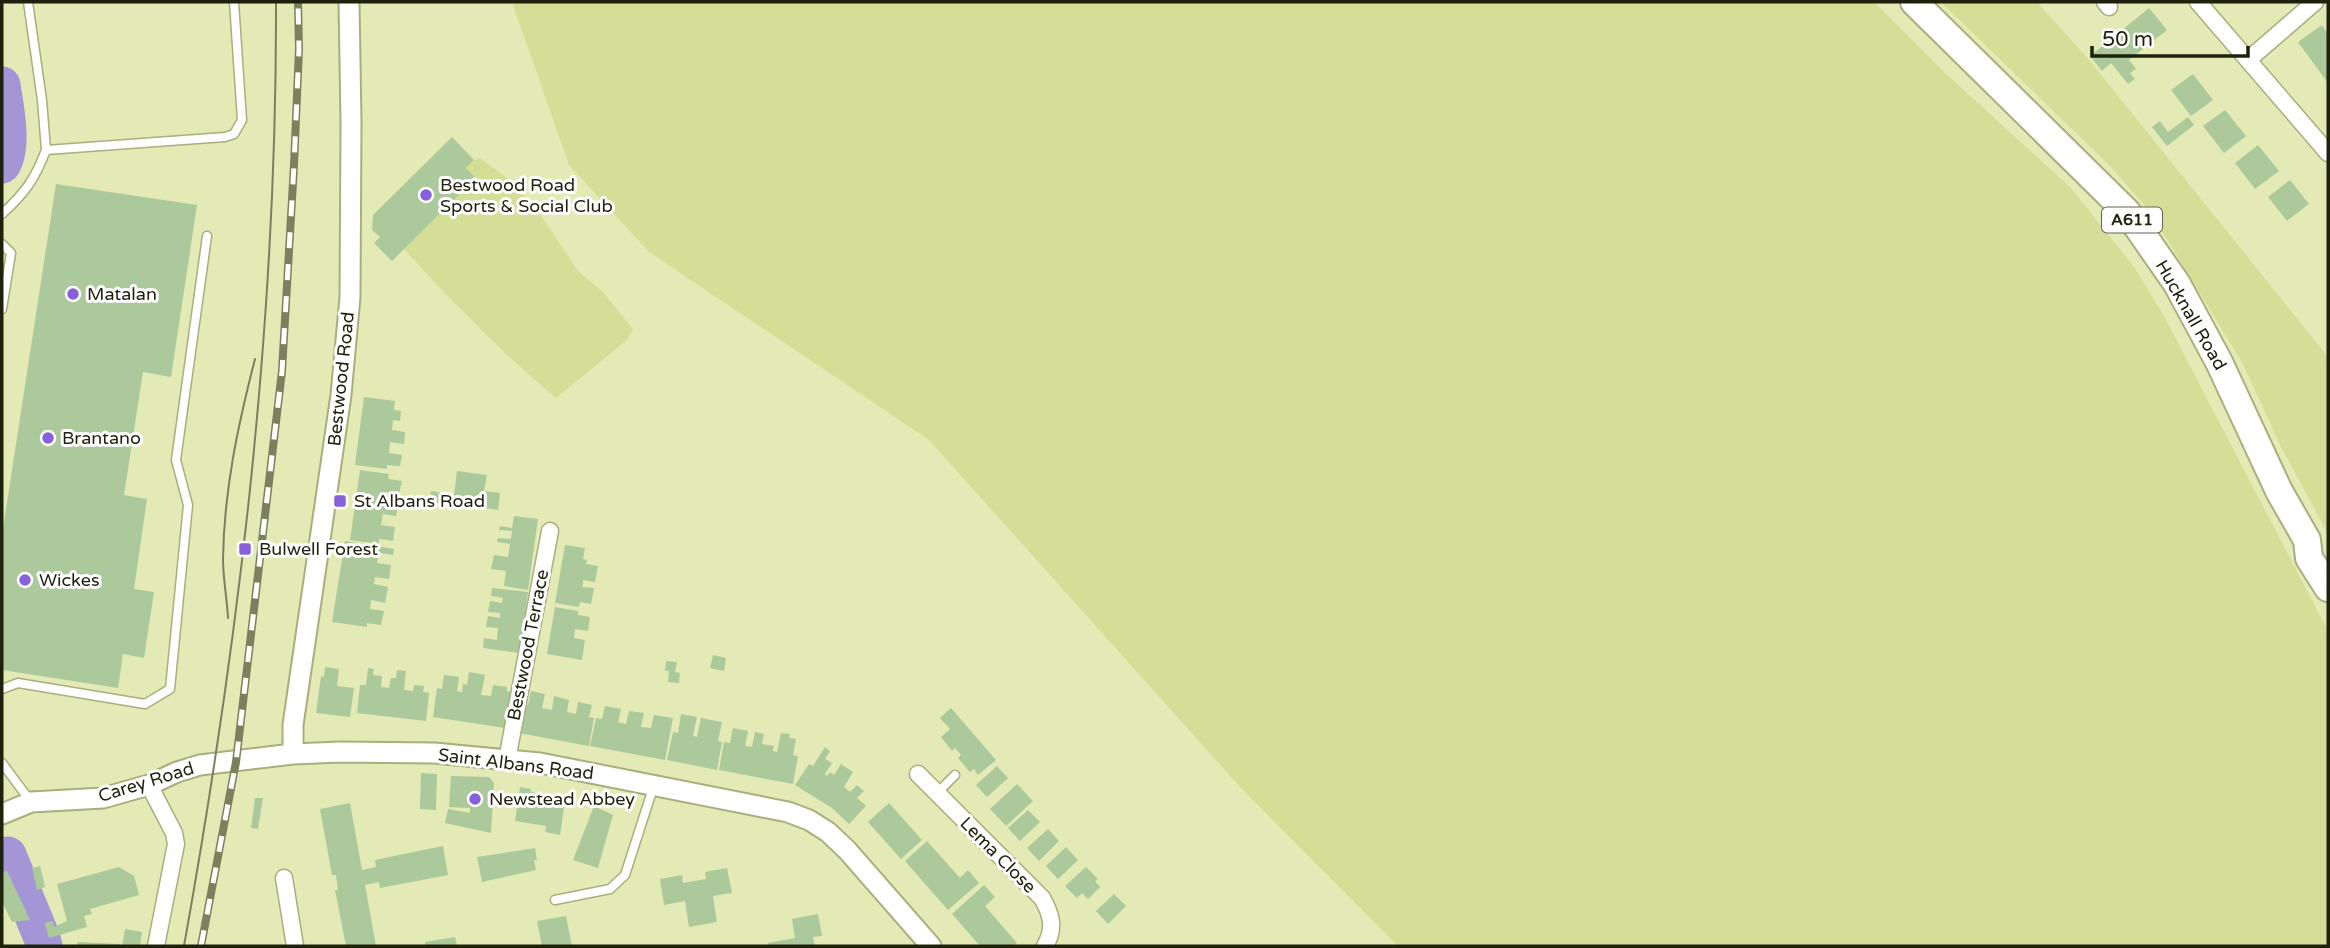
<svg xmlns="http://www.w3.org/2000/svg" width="2330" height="948" font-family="'Varela Round',sans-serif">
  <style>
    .green { fill: #d5de96 }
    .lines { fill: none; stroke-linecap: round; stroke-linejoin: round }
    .river { stroke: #a495d7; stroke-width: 37 }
    .building { fill: #acc99b }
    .service-casing { stroke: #a8af7c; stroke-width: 11 }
    .minor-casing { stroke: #a8af7c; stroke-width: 19 }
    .tertiary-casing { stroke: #a8af7c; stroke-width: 23 }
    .primary-casing { stroke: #a8af7c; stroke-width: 30 }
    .service { stroke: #fff; stroke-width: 8 }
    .minor { stroke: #fff; stroke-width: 16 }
    .tertiary { stroke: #fff; stroke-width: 19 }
    .primary { stroke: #fff; stroke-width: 26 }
    .tram { stroke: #7c815d; stroke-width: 2 }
    .rail-casing { stroke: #7c815d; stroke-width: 8 }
    .rail { stroke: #fff; stroke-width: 5; stroke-dasharray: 16; stroke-linecap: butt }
    .poi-dot { fill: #8661dc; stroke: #fff; stroke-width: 2.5 }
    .labels { text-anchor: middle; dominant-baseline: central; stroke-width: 6; stroke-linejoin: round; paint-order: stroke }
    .shield { fill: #fff; stroke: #626455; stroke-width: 2 }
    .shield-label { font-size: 16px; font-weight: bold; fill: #1e210c }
    .poi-label { font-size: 18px; fill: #1e210c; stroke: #fff; text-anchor: start }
    .street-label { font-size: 18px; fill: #1e210c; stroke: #fff }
  </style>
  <rect width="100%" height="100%" fill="#e3eab5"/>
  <path class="green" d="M 512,2 L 1874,2 L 1942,70 L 2071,188 L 2134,267 L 2164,316 L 2328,631 L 2328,946 L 1398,946 L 1241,788 L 929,440 L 649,252 L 569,165 Z
    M 1941,2 L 2037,2 L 2090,61 L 2328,357 L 2328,534 L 2281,447 L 2243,364 L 2151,213 L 2110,166 Z
    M 480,158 L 510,180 L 538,211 L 578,271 L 603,292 L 633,329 L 627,340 L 556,398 C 501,352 452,302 404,249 L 476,178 L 466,168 L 474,160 Z"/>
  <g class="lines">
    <path class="river" d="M 2,85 C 5,105 14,147 2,165
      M 8,855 L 42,938 L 44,946"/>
  </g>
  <path class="building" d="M 2149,8 L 2167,30 L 2129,60 L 2136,69 L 2130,73 L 2135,79 L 2128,84 L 2111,63 L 2102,71 L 2090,56 Z
    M 2322,25 L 2328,34 L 2328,83 L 2298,42 Z
    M 2193,74 L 2213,100 L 2191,116 L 2171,90 Z
    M 2225,110 L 2246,136 L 2224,153 L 2203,126 Z
    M 2188,117 L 2194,125 L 2167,146 L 2152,127 L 2160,121 L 2168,132 Z
    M 452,137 L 474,160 L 466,168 L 476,178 L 392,261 L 374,243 L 380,237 L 372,230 L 373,215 Z
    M 2258,145 L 2279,171 L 2255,189 L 2235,163 Z
    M 2290,180 L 2309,204 L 2287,221 L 2268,197 Z
    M 56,184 L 197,205 L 171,377 L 143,372 L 124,495 L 147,499 L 134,589 L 154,592 L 144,658 L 123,654 L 118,688 L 2,670 L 2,535 Z
    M 364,397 L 395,401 L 394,410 L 401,411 L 400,421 L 393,420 L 392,430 L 405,432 L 404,444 L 390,442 L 389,453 L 402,455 L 400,466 L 387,465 L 387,469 L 355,465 Z
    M 360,470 L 389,474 L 388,479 L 402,481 L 399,494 L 386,492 L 385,497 L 385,502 L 398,504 L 396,516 L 383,514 L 381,525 L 395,527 L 393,541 L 379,539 L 379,544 L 350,540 Z
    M 457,471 L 487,475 L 484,491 L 500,493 L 498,510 L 453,503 Z
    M 431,491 L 443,493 L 442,503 L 430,502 Z
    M 514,516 L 538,519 L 528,590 L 504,586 L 506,571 L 491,569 L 494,555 L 508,557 L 510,544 L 497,542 L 498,538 L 511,539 L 512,531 L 499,530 L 500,526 L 512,528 Z
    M 345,541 L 394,549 L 393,555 L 379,553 L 377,563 L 391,565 L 389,579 L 375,577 L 374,584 L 388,587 L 385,603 L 371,600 L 370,609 L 384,611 L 381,625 L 367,623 L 367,627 L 332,622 Z
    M 565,545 L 585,548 L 583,559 L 587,560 L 586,564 L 598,566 L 595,582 L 583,580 L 583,584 L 582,587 L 594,588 L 591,604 L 580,602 L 579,607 L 555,603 Z
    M 492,588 L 528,592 L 519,653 L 483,648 L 484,638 L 497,640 L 497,637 L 498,628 L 486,627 L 488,616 L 500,618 L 500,613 L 488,612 L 490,601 L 502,603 L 503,598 L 491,596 Z
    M 555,607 L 578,611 L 578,615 L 590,617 L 588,631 L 575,629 L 574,638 L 585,640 L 582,660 L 547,654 Z
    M 713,655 L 726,658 L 724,671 L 710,668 Z
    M 666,661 L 677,662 L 675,672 L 680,673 L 679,683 L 668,682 L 669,671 L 665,671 Z
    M 325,667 L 339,669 L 337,686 L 354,688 L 350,717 L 316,713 L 321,676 L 324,677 Z
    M 368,668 L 374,669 L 373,675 L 382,676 L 381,687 L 389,688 L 391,678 L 396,678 L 397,670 L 406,671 L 404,690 L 413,691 L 414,685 L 424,686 L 423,692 L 429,693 L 426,721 L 357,713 L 360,685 L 366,685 Z
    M 469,672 L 485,675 L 481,695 L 491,696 L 493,685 L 507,687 L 507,691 L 511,692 L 505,728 L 433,717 L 437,688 L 442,689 L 444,675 L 459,677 L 457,691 L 462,692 L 463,684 L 467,685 Z
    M 531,691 L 545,694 L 542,708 L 552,710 L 554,696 L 569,700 L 567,712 L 571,713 L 576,714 L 578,702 L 592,705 L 589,717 L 594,718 L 589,746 L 519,733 L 524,704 L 528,705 Z
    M 605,706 L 621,709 L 618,722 L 626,724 L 629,711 L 644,713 L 641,727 L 651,728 L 654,715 L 673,718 L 665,760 L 590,746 L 596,718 L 602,719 Z
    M 951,708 L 996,760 L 978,775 L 974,769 L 970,772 L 958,758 L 961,755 L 955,748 L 952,751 L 941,737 L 950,729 L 940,718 Z
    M 681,714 L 697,717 L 693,736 L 697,737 L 701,718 L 722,722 L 718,741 L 722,742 L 717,770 L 667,760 L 673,732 L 678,733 Z
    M 733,728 L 748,731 L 745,746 L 752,747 L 755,732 L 764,734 L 762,744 L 774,746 L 773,751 L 777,752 L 781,733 L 790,734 L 789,738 L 796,739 L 793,755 L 798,756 L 793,784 L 719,770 L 724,742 L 730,743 Z
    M 825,747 L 830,751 L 825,759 L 832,763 L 825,774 L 827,776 L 830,772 L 834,775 L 841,764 L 853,772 L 844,787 L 850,792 L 857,785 L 864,791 L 857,798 L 866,806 L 849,824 L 832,808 L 795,785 L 809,764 L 813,766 Z
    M 997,766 L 1008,778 L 987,797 L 976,785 Z
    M 421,773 L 437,774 L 436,810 L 420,809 Z
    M 451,776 L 489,777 L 494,783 L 491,833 L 445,823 L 448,809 L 470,813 L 470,808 L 449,807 Z
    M 1017,784 L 1033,801 L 1006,826 L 990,809 Z
    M 520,787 L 531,789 L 531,792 L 541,794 L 541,798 L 565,801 L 560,835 L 545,832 L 546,826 L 515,821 Z
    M 255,798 L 263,798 L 258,829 L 251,828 Z
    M 350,803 L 362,870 L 376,867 L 375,860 L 443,846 L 448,875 L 380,888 L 379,882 L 365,885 L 376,946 L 346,946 L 335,890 L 338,890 L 336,875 L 332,875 L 320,809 Z
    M 889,803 L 922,840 L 901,859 L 868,822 Z
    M 594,806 L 613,815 L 598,868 L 573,860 Z
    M 1028,810 L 1040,822 L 1020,841 L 1008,828 Z
    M 1048,829 L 1059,841 L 1039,861 L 1027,848 Z
    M 927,841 L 960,878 L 968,870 L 979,883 L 948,910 L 905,861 Z
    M 1066,847 L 1078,860 L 1058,879 L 1046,866 Z
    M 535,848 L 537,860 L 534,860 L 536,870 L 482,882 L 477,857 Z
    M 40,866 L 45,887 L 37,890 L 32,868 Z
    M 119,867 L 134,876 L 139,895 L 90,909 L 92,914 L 84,916 L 87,927 L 49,938 L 45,923 L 53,921 L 54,927 L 67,921 L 57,884 Z
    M 1086,867 L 1098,879 L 1095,881 L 1100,887 L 1088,899 L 1082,893 L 1077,898 L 1065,886 Z
    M 727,868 L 732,893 L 713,896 L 717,922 L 689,927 L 685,901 L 664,905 L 660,879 L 682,875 L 683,883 L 706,879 L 705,872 Z
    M 7,871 L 30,920 L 12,922 L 2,902 L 2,872 Z
    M 984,885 L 995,897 L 985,906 L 1017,943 L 1013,946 L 980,946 L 952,914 Z
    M 1114,894 L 1126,906 L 1108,924 L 1096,911 Z
    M 818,914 L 822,936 L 813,937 L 815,946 L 769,946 L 768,943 L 795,938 L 792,919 Z
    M 566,916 L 572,946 L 542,946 L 537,921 Z
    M 125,929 L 142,932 L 140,946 L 122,946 Z
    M 455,937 L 457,946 L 425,946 L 425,942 Z
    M 77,942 L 120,944 L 120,946 L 78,946 Z"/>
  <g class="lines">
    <defs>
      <path id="service" d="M 28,2 L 42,100 L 46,150 L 225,137 L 234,134 L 242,120 L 234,2
        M 2,214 C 25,193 35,179 46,150
        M 2,244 L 11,253 L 2,309
        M 2,689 L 18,683 L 145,704 L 170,689 L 188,505 L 176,460 L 207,236
        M 2,763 L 31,802
        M 937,793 L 955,775
        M 555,900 L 610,889 L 625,875 L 654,785"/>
      <path id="minor" d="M 2105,2 L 2109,7
        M 2198,2 L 2328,153
        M 2248,60 L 2315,2
        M 507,760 L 550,531
        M 918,774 L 1042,898 C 1052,915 1055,929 1045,946
        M 149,785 L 174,833 L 176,844 L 156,946
        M 284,878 L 295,946"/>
      <path id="tertiary" d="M 293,754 L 293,725 L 341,395 L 350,297 L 351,122 L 349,2
        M 2,814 L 31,802 L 103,798 L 149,785 L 177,772 L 200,765 L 293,754 L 340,752 L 434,753 L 540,763 L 788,812 L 809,820 L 828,832 L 847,850 L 931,946"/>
      <path id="primary" d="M 1914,2 L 2127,212 L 2177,284 L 2219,362 L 2279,491 L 2307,540 L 2309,558 L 2328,588"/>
    </defs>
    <use href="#service" class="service-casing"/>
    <use href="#minor" class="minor-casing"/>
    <use href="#tertiary" class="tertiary-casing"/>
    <use href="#primary" class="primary-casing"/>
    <use href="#service" class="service"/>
    <use href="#minor" class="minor"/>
    <use href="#tertiary" class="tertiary"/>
    <use href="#primary" class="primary"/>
    <path class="tram" d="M 228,618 C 227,598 223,579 223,559 C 224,490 238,425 255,359
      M 184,946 C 240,634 277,319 276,2"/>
    <defs>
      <path id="rail" d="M 201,946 L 236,762 L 282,371 L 294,165 L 299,49 L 298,2"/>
    </defs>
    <use href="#rail" class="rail-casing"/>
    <use href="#rail" class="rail"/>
  </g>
  <g class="poi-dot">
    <circle cx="426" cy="195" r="7"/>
    <circle cx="73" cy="294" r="7"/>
    <circle cx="48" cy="438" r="7"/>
    <rect x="333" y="494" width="14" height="14" rx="3.5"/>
    <rect x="238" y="542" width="14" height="14" rx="3.5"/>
    <circle cx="25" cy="580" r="7"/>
    <circle cx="475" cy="799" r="7"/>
  </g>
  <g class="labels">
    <rect class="shield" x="2102" y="207.5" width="60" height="25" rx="5"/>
    <g class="shield-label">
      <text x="2132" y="220">A611</text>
    </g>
    <g class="poi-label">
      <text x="440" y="185">Bestwood Road<tspan x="440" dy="21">Sports &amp; Social Club</tspan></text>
      <text x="87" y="294">Matalan</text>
      <text x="62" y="438">Brantano</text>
      <text x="354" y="501">St Albans Road</text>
      <text x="259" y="549">Bulwell Forest</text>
      <text x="39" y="580">Wickes</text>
      <text x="489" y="799">Newstead Abbey</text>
    </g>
    <g class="street-label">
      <text transform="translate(2191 315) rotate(60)">Hucknall Road</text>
      <text transform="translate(341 379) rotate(-84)">Bestwood Road</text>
      <text transform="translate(528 645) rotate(-79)">Bestwood Terrace</text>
      <text transform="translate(516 764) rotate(7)">Saint Albans Road</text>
      <text transform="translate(146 782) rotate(-17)">Carey Road</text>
      <text transform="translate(998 855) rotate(45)">Lema Close</text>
    </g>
  </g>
  <rect width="2330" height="948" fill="none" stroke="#1e210c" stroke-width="7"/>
  <path d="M2092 46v10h156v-10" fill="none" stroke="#1e210c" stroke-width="3.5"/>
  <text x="2102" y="46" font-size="21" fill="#1e210c" stroke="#ffffff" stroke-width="5" paint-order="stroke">50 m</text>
</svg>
